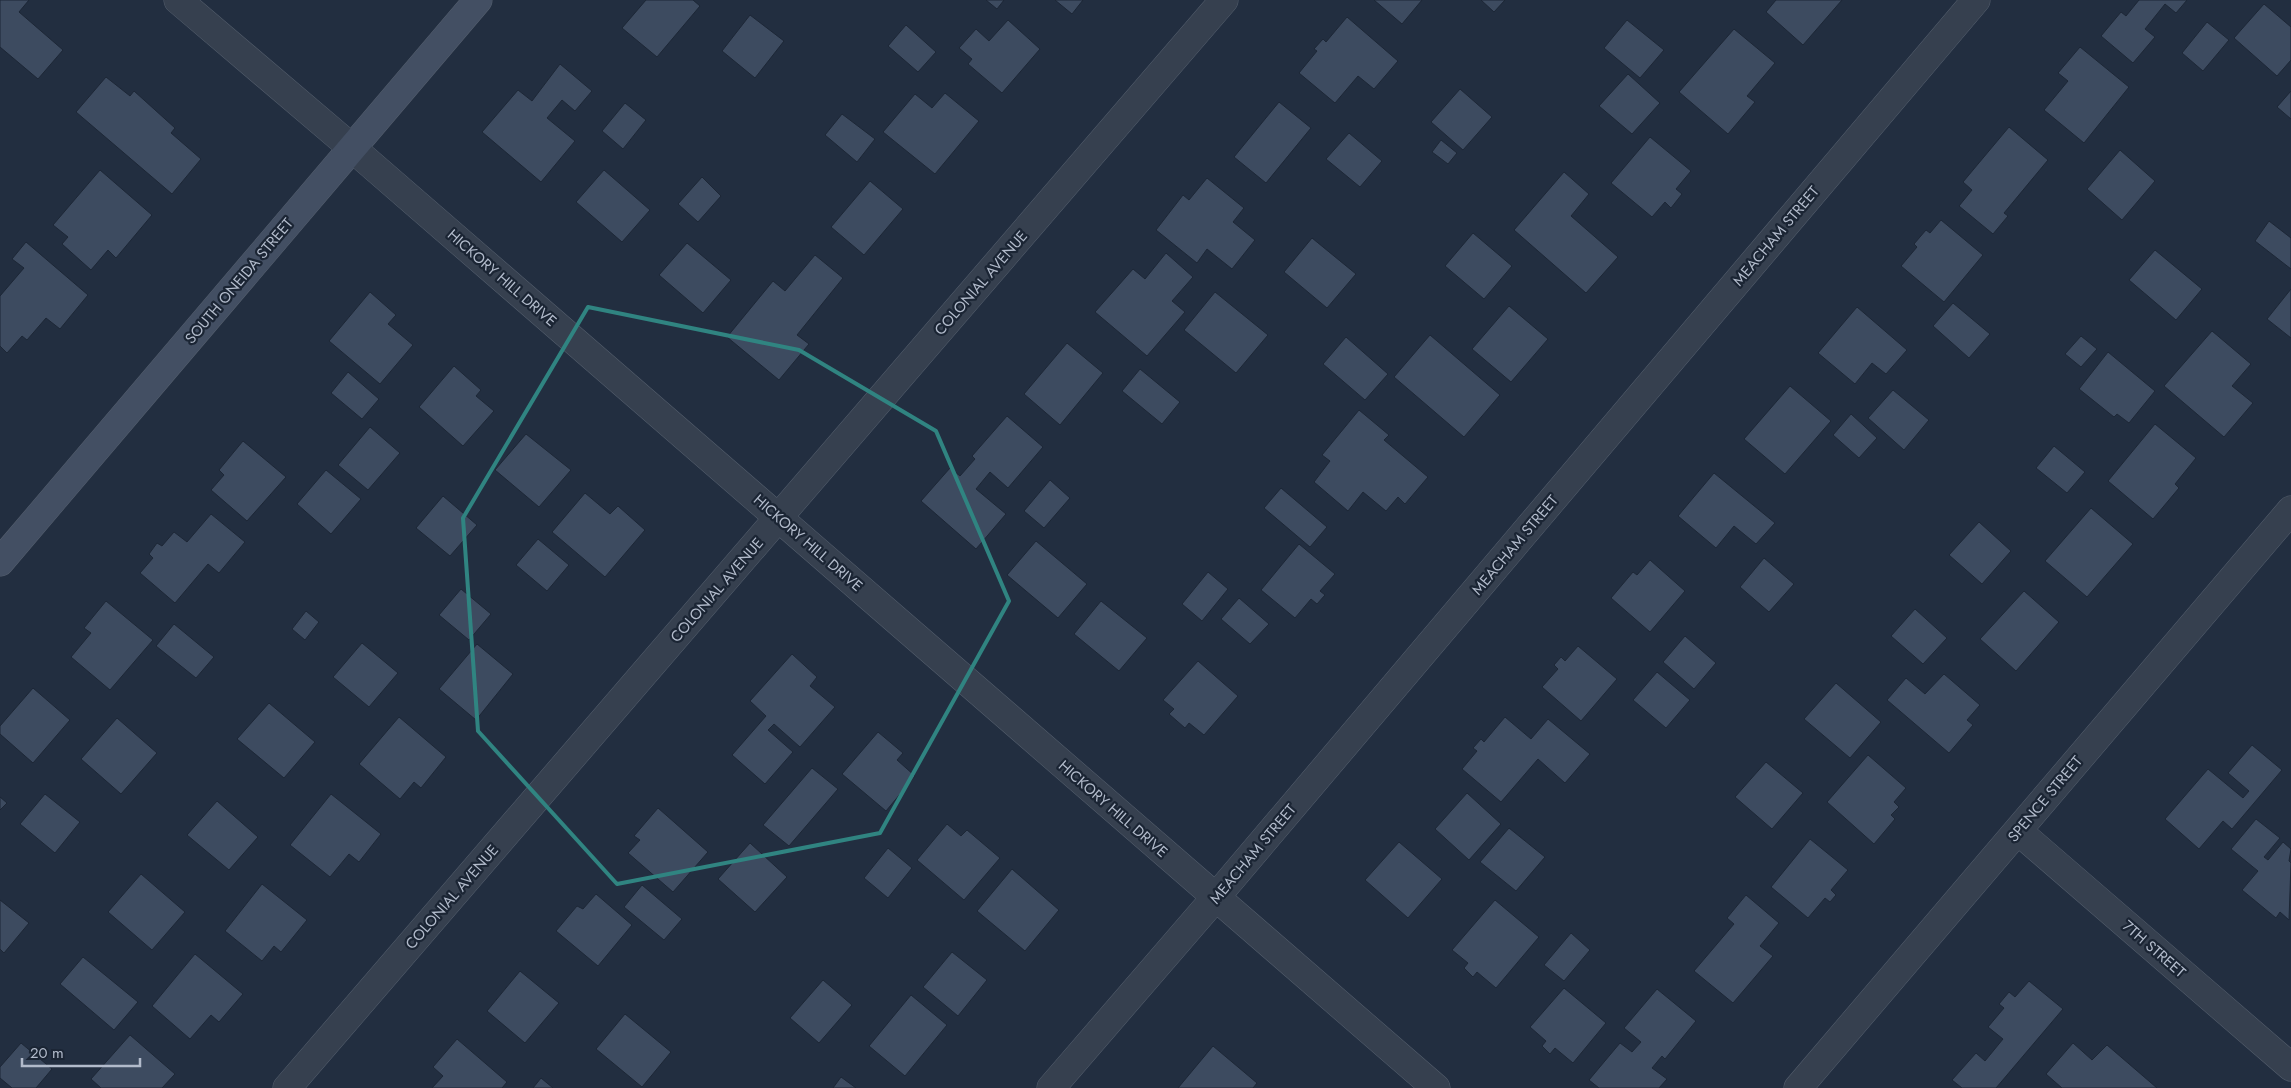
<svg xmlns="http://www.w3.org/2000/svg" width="2291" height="1088" font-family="Jost,sans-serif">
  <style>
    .building { fill: #3d4b60; stroke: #1d2736 }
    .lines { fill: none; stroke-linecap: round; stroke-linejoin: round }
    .street-casing { stroke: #545e6d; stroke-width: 29 }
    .secondary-casing { stroke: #545e6d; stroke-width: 29 }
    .street { stroke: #36404f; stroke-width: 28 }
    .secondary { stroke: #434f63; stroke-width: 28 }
    .marked { fill: none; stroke: #308481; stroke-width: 4; stroke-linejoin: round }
    .labels { text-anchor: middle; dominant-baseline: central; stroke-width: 4.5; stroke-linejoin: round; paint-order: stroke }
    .street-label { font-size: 15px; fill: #b2bbcb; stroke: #1b2534 }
  </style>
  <rect width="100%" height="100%" fill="#222e40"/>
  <path class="building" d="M 0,0 L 29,0 L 19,12 L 63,50 L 38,79 L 0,47 Z
    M 646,0 L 693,0 L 700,6 L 657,57 L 622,28 Z
    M 986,0 L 1004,0 L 997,9 Z
    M 1055,0 L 1083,0 L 1072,14 Z
    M 1374,0 L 1422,0 L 1402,24 Z
    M 1481,0 L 1505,0 L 1494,12 Z
    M 1776,0 L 1842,0 L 1803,45 L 1766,12 Z
    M 2139,0 L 2187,0 L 2176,13 L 2165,4 L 2145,29 L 2155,37 L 2133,63 L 2101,36 L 2121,12 L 2126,16 Z
    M 2264,4 L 2291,27 L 2291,60 L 2277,76 L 2234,38 Z
    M 750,15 L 784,41 L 755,78 L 722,51 Z
    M 1347,17 L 1398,61 L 1374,89 L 1358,76 L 1335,103 L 1299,73 L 1317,51 L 1314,49 L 1323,39 L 1326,42 Z
    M 1008,20 L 1040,49 L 1002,93 L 968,64 L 972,59 L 959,48 L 976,29 L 989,41 Z
    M 1627,20 L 1664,50 L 1640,78 L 1604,48 Z
    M 2207,22 L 2229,40 L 2203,71 L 2182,53 Z
    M 906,25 L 936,52 L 918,72 L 888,46 Z
    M 1734,29 L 1775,63 L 1747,96 L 1755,102 L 1728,134 L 1679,92 Z
    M 2080,47 L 2129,87 L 2084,143 L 2044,110 L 2068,81 L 2058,73 Z
    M 560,64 L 592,91 L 575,111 L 562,100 L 547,118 L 575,141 L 541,182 L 482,132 L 518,90 L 532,101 Z
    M 1628,74 L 1660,103 L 1632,134 L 1599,106 Z
    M 106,77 L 130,96 L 134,91 L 175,128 L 171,133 L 201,159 L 172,194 L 76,112 Z
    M 1460,89 L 1492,117 L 1463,150 L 1431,122 Z
    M 2291,91 L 2291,119 L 2277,107 Z
    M 945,93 L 979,121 L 935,174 L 883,132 L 915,94 L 932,108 Z
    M 1279,102 L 1311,128 L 1266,183 L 1234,157 Z
    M 625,103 L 646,120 L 623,149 L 602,131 Z
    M 842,114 L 875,139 L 857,162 L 825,135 Z
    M 2009,127 L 2048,160 L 2004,213 L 2008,216 L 1993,234 L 1959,206 L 1972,190 L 1963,182 Z
    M 1349,133 L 1382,161 L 1360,187 L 1326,159 Z
    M 1650,137 L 1691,171 L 1676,189 L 1682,194 L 1671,208 L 1665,202 L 1652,217 L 1611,183 Z
    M 1441,140 L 1457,153 L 1448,164 L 1432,152 Z
    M 2120,150 L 2155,181 L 2122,220 L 2087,189 Z
    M 100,170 L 152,215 L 116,258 L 108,250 L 91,270 L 62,244 L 68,237 L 53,225 Z
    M 604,170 L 650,210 L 622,242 L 576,202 Z
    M 1564,172 L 1589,194 L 1571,216 L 1618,257 L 1586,293 L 1514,230 Z
    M 702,177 L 721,196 L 698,222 L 678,204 Z
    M 1207,178 L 1244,208 L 1233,222 L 1255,240 L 1232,269 L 1207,249 L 1197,263 L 1156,230 L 1183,195 L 1189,200 Z
    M 870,181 L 903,209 L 864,255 L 831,227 Z
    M 1941,220 L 1983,255 L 1944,302 L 1901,266 L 1917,247 L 1914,244 L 1926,230 L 1930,233 Z
    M 2269,221 L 2291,238 L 2291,269 L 2255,241 Z
    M 1473,233 L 1512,266 L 1484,299 L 1445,266 Z
    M 1312,238 L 1356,274 L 1327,308 L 1284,272 Z
    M 26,242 L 88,295 L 60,329 L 46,318 L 27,340 L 22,336 L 7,353 L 0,346 L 0,296 L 24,268 L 12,259 Z
    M 687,243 L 731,280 L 703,313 L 659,275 Z
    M 2155,250 L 2202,289 L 2176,320 L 2129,280 Z
    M 1166,253 L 1193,277 L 1172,301 L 1185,312 L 1147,356 L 1095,312 L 1133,269 L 1145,279 Z
    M 815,255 L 843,278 L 797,335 L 809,344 L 779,380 L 727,337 L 773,281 L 785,291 Z
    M 2291,289 L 2291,338 L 2267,319 Z
    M 370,292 L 396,315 L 388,324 L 413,345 L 380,384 L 329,341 Z
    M 1215,292 L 1268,335 L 1236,373 L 1184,330 Z
    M 1953,303 L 1990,334 L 1969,358 L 1933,326 Z
    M 1509,306 L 1548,339 L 1511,382 L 1472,349 Z
    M 1857,307 L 1907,350 L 1886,374 L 1872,363 L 1855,384 L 1818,353 Z
    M 2212,331 L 2251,364 L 2232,386 L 2253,403 L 2224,437 L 2164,386 Z
    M 1430,335 L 1500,395 L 1464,437 L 1394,377 Z
    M 2081,336 L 2097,349 L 2081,367 L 2065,354 Z
    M 1346,337 L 1388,374 L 1365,400 L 1323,364 Z
    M 1067,343 L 1103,373 L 1060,425 L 1024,394 Z
    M 2108,352 L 2155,391 L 2129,423 L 2117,414 L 2114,417 L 2079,389 Z
    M 454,366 L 481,390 L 476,396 L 494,411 L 463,446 L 419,407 Z
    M 1140,369 L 1180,402 L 1162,424 L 1122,391 Z
    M 348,372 L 379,399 L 362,419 L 331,393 Z
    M 1790,386 L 1831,421 L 1785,474 L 1744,439 Z
    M 1893,390 L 1929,420 L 1904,450 L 1868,418 Z
    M 1359,410 L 1389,435 L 1384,440 L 1428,477 L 1405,504 L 1398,497 L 1386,511 L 1363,492 L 1348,511 L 1314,482 L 1330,461 L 1322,455 Z
    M 1851,414 L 1877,438 L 1859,458 L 1833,435 Z
    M 1007,416 L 1043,447 L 1008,488 L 990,472 L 976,489 L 1006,514 L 976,549 L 921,501 L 950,468 L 960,476 L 975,459 L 972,456 Z
    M 2155,424 L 2196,458 L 2175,484 L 2179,488 L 2153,519 L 2108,481 Z
    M 370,427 L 400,453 L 368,490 L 338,465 Z
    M 526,434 L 571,470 L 539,507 L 495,470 Z
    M 243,441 L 286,477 L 247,521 L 211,490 L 224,475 L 219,470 Z
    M 2054,446 L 2085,472 L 2067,493 L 2036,468 Z
    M 326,470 L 361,499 L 331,534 L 297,504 Z
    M 1714,473 L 1775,523 L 1756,544 L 1734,526 L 1716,548 L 1678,516 Z
    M 1050,480 L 1070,498 L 1044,528 L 1024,511 Z
    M 1281,488 L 1327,527 L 1310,547 L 1264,508 Z
    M 585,493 L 610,514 L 618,506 L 645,530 L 605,577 L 552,532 Z
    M 443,496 L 477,525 L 450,556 L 416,528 Z
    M 2091,508 L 2133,544 L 2087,597 L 2045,561 Z
    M 211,514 L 245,542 L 219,573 L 208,564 L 175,603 L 140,573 L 153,558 L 149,554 L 157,543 L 162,546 L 174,532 L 187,542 Z
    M 1979,522 L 2011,551 L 1982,584 L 1949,555 Z
    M 538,539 L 569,565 L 547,591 L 516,565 Z
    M 1036,541 L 1087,584 L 1058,618 L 1007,575 Z
    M 1299,544 L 1335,574 L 1320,591 L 1325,595 L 1317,604 L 1311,599 L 1295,618 L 1261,590 Z
    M 1764,558 L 1794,584 L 1769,612 L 1740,587 Z
    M 1650,560 L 1685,591 L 1650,632 L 1611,598 L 1633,572 L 1637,575 Z
    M 1208,572 L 1228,589 L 1202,621 L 1182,604 Z
    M 461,589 L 491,614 L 469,640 L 439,615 Z
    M 2024,591 L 2059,622 L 2016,671 L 1980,639 Z
    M 1239,598 L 1269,624 L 1250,644 L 1221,619 Z
    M 106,601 L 153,640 L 110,690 L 71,657 L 91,633 L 84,628 Z
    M 1101,601 L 1147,638 L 1119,671 L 1074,634 Z
    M 1915,609 L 1947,638 L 1923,664 L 1891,636 Z
    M 306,611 L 319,622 L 305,640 L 292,629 Z
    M 174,624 L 214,657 L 196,678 L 156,646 Z
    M 1685,636 L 1716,663 L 1694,689 L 1663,662 Z
    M 362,643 L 398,673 L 369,707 L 333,677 Z
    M 477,644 L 513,674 L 476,720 L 439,689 Z
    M 1578,646 L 1617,679 L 1581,721 L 1542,687 L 1558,669 L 1554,665 L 1561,657 L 1565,661 Z
    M 792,654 L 817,677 L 810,686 L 835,707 L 800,747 L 774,724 L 768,730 L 793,752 L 765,784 L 732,755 L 766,716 L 750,701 Z
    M 1198,661 L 1238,696 L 1204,735 L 1189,723 L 1185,728 L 1169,714 L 1174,709 L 1163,700 Z
    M 1657,672 L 1690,700 L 1666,728 L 1633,700 Z
    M 1944,674 L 1980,705 L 1967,720 L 1973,725 L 1949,753 L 1887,700 L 1906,678 L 1925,694 Z
    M 1836,683 L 1881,722 L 1850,758 L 1804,719 Z
    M 33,688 L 70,720 L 33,763 L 0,734 L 0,726 Z
    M 269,703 L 315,742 L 284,778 L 237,739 Z
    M 399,717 L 446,757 L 421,788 L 414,782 L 400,799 L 359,764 Z
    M 1505,717 L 1531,739 L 1548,719 L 1590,754 L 1565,783 L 1538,759 L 1501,802 L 1462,769 L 1477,751 L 1473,748 L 1481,739 L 1484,742 Z
    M 117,718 L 157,753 L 121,794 L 81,759 Z
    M 878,732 L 903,753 L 897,760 L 915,776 L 886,811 L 842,774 Z
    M 2252,745 L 2282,770 L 2232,829 L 2223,821 L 2199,849 L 2165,819 L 2208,769 L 2243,798 L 2249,791 L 2228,773 Z
    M 1868,755 L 1906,788 L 1894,802 L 1899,807 L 1891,815 L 1895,819 L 1874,844 L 1827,802 Z
    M 1766,762 L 1803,793 L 1772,829 L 1735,797 Z
    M 812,768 L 838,789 L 789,846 L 763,825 Z
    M 1467,793 L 1501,824 L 1469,860 L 1435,829 Z
    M 45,794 L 80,822 L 55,853 L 20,824 Z
    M 331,794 L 381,834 L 359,862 L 349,854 L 330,877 L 290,845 Z
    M 0,797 L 7,803 L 0,810 Z
    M 217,801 L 258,837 L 229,870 L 187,835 Z
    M 658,808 L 708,852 L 673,892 L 628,853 L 640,840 L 634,836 Z
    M 2256,819 L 2280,838 L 2264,857 L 2268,860 L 2283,842 L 2291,849 L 2289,861 L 2291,863 L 2289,920 L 2280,912 L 2276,918 L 2242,890 L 2258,871 L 2231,849 Z
    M 947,824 L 961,836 L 967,830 L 1000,858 L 964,900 L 917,860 Z
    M 1509,828 L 1545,857 L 1516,891 L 1480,862 Z
    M 1810,839 L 1848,870 L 1831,890 L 1836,895 L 1830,902 L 1825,898 L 1808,918 L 1771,887 Z
    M 1399,842 L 1442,879 L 1408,918 L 1365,880 Z
    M 750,843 L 787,877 L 755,912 L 718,879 Z
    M 888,848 L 912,868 L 888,898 L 864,878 Z
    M 1012,869 L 1059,910 L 1025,951 L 977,911 Z
    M 141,874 L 185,912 L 152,950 L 108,912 Z
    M 262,884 L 307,920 L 281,952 L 274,946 L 262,961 L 225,931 Z
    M 642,885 L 682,919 L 664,940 L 624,907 Z
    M 596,894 L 632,925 L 598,966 L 556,931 L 577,906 L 583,909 Z
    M 1746,895 L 1779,923 L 1760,946 L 1773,956 L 1733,1003 L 1694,971 L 1734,924 L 1727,918 Z
    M 0,900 L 29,923 L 4,953 L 0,949 Z
    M 1495,900 L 1539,937 L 1496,988 L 1477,972 L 1473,977 L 1464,968 L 1468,963 L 1452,950 Z
    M 1571,933 L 1590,950 L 1564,981 L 1544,965 Z
    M 952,952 L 987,980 L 958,1016 L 923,987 Z
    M 195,954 L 243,994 L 219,1022 L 211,1015 L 190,1039 L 152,1006 Z
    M 83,957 L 138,1002 L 114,1030 L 60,984 Z
    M 520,971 L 559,1003 L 525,1043 L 487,1011 Z
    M 823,980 L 852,1005 L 819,1043 L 790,1018 Z
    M 2029,981 L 2063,1009 L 1996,1088 L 1962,1088 L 1952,1080 L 1976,1053 L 1985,1061 L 2003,1039 L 1988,1027 L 2004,1008 L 1999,1004 L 2009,992 L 2015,997 Z
    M 1564,988 L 1606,1023 L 1573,1063 L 1555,1048 L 1550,1054 L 1542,1046 L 1546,1041 L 1530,1027 Z
    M 1657,989 L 1696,1021 L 1665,1059 L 1662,1056 L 1652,1068 L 1667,1079 L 1659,1088 L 1599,1088 L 1589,1080 L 1620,1043 L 1632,1052 L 1641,1042 L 1624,1028 Z
    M 911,995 L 947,1025 L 905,1076 L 869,1046 Z
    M 625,1014 L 671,1052 L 642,1087 L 596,1049 Z
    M 130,1035 L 175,1074 L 162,1088 L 101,1088 L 91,1079 Z
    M 457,1039 L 507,1082 L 502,1088 L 432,1088 L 443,1076 L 433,1067 Z
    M 21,1043 L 52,1069 L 36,1088 L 12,1088 L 0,1078 L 0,1067 Z
    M 2073,1043 L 2092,1060 L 2107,1045 L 2157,1088 L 2062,1088 L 2046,1074 Z
    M 1213,1046 L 1257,1083 L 1253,1088 L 1178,1088 Z
    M 841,1077 L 856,1088 L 833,1088 Z
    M 541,1078 L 553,1088 L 533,1088 Z"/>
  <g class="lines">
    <defs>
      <path id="street" d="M 178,0 L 352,148 L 1436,1088
        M 2018,831 L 2291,1067
        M 287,1088 L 1224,0
        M 1051,1088 L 1215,898 L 1976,0
        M 1798,1088 L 2291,510"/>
      <path id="secondary" d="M 0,562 L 478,0"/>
    </defs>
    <use href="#street" class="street-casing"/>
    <use href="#secondary" class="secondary-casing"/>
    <use href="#street" class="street"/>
    <use href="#secondary" class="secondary"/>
  </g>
  <path class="marked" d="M 588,307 L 799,350 L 936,431 L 1009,601 L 880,833 L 617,884 L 478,731 L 463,518 Z"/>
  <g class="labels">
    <g class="street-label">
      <text transform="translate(1776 236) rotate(-50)">MEACHAM STREET</text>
      <text transform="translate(502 278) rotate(41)">HICKORY HILL DRIVE</text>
      <text transform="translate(239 281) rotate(-50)">SOUTH ONEIDA STREET</text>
      <text transform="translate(981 283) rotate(-49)">COLONIAL AVENUE</text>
      <text transform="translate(808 543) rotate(41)">HICKORY HILL DRIVE</text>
      <text transform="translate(1515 545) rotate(-50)">MEACHAM STREET</text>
      <text transform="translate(717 590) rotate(-49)">COLONIAL AVENUE</text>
      <text transform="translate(2045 799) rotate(-50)">SPENCE STREET</text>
      <text transform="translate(1113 809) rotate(41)">HICKORY HILL DRIVE</text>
      <text transform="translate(1253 854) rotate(-50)">MEACHAM STREET</text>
      <text transform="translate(452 897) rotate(-49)">COLONIAL AVENUE</text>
      <text transform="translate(2154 949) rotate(41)">7TH STREET</text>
    </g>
  </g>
  <path d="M22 1058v8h118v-8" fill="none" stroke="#b2bbcb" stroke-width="2.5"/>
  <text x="30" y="1058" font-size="15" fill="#b2bbcb" stroke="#1b2534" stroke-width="4" paint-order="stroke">20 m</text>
</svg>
